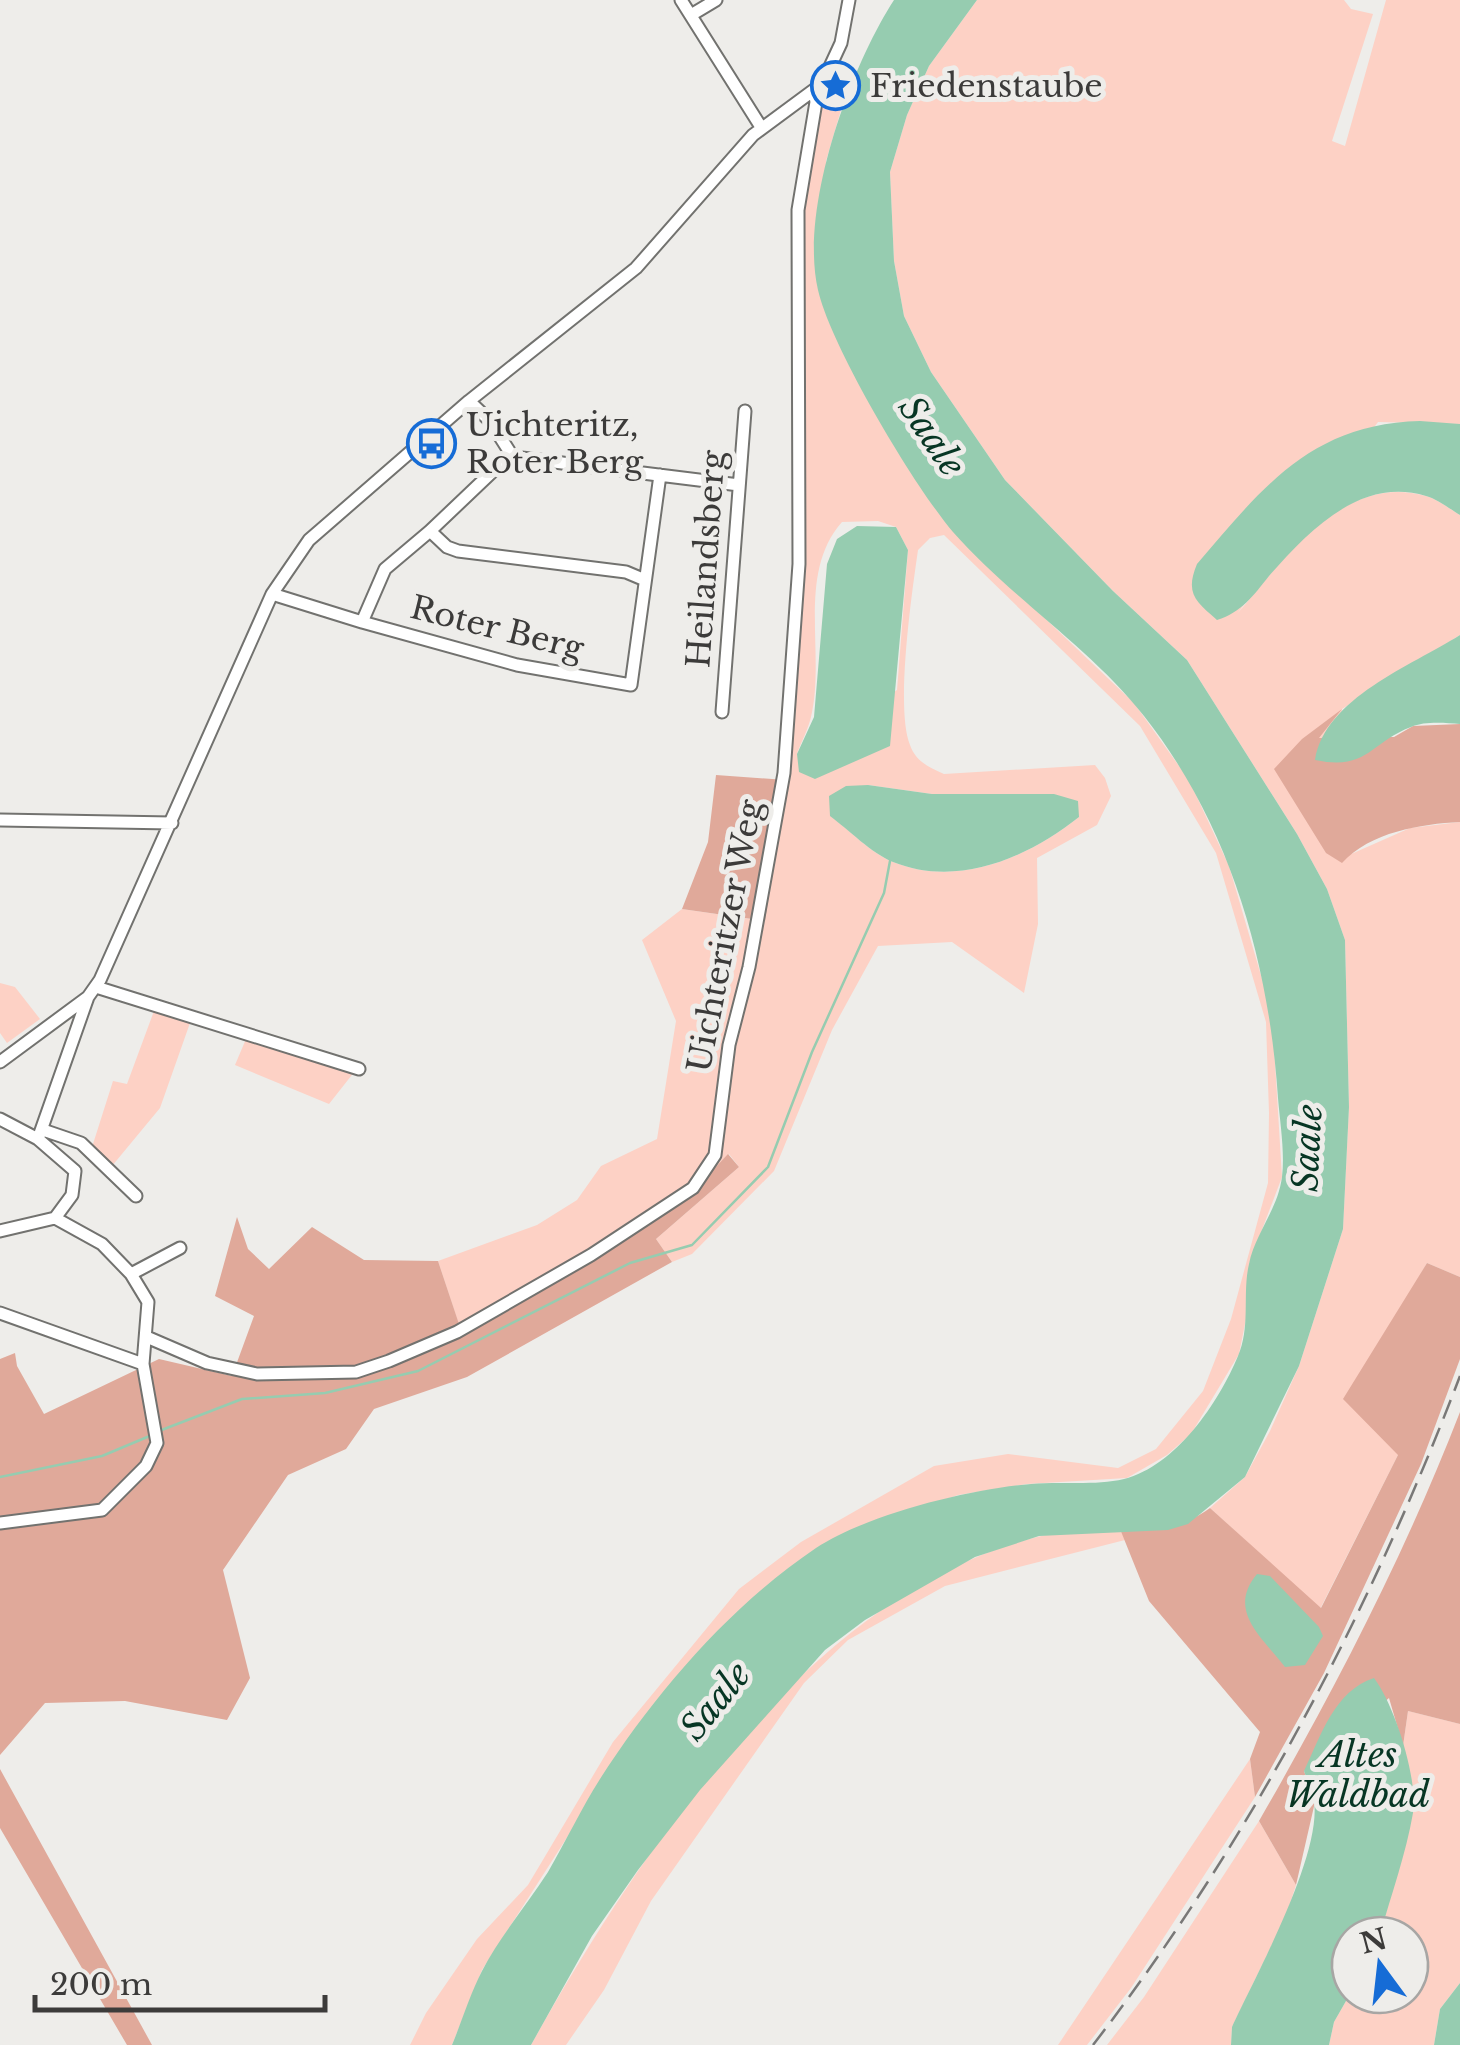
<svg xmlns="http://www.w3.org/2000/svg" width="1460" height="2045" font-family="'Libre Baskerville',serif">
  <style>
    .green { fill: #fdd1c5; fill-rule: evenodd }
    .forest { fill: #e0a99a }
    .water { fill: #96ccb0 }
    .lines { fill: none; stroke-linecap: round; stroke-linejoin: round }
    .stream { stroke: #96ccb0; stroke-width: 2.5 }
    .minor-casing { stroke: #72726f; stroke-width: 15 }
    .minor { stroke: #fff; stroke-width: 11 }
    .rail { stroke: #797877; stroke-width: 2.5; stroke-dasharray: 20 10; stroke-linecap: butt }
    .labels { text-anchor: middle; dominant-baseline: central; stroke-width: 10; stroke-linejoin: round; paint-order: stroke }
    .poi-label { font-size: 32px; fill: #3c3b3a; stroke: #eeedea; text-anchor: start }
    .street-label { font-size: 32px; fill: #3c3b3a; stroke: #eeedea }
    .water-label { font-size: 35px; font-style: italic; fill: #073624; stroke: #eeedea }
  </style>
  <rect width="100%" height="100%" fill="#eeedea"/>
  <path class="green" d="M 977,0 L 1344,0 L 1351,9 L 1373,14 L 1332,141 L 1345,146 L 1386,0 L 1460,0 L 1460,424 L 1378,422 L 1237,614 C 1283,560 1342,472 1426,496 C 1437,499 1450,509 1460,515 L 1460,635 L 1342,709 L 1349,855 L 1410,828 L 1460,822 L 1460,1277 L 1427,1263 L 1403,1305 L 1398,1455 L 1320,1609 L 1210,1508 L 1245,1477 L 1270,1431 L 1299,1366 L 1343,1229 L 1349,1107 L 1345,940 L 1327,889 L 1297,834 L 1187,660 L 1113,591 L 1005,480 L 931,372 L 904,316 L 894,261 L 890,172 L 907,115 L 929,66 Z
    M 835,73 L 851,76 L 826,161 L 828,320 L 865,393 L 952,530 L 1134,703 L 1189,780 L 1229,866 L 1272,1013 L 1282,1177 L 1249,1264 L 1247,1314 L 1239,1354 L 1191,1434 L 1167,1455 L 1127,1478 L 1027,1484 L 958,1495 L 860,1529 L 625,1747 L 482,1970 L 452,2045 L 410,2045 L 426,2013 L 477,1939 L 528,1885 L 613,1742 L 739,1589 L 801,1542 L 934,1466 L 1008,1454 L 1118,1468 L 1156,1449 L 1203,1391 L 1231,1319 L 1268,1183 L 1269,1113 L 1266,1022 L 1216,853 L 1140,726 L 944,535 L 930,538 L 918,550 C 912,592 895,708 910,745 C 916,762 929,767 944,774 L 1095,765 L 1105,778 L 1111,796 L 1097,825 L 1037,858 L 1038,924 L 1024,993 L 952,942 L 878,946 L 832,1030 L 774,1171 L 692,1254 L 672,1262 L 656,1239 L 739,1167 L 729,1154 L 683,1202 L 462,1334 L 438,1261 L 537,1225 L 577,1200 L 601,1166 L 657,1139 L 676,1021 L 642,940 L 682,909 L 764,921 L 797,693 L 804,564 L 803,210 L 824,86 ZM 878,521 L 896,527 L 908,550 L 897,690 L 797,754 C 801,742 808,730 811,717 C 826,654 796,574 842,522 ZM 868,785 L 932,794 L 1054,794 L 1079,817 C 1027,858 958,888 893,862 C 871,853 849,830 831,816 Z
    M 0,983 L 15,987 L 40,1019 L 7,1043 L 0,1033 Z
    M 154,1011 L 190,1023 L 160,1108 L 112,1166 L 92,1150 L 93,1144 L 113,1081 L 127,1084 Z
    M 246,1039 L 355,1071 L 329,1104 L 235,1065 Z
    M 1120,1529 L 1125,1540 L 945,1586 L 848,1640 L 804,1683 L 651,1901 L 604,1990 L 566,2045 L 531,2045 C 638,1854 811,1592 1037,1537 C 1063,1530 1093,1531 1120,1529 Z
    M 1408,1711 L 1460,1724 L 1460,1983 L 1440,2009 L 1434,2045 L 1329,2045 L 1334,2022 L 1350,1994 L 1410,1995 L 1410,1935 L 1380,1935 L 1414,1808 L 1403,1746 Z
    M 1250,1759 L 1255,1797 L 1131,1988 L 1087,2045 L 1058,2045 Z
    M 1259,1821 L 1296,1885 L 1286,1916 L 1232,2027 L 1231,2045 L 1107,2045 L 1144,1997 Z"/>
  <path class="forest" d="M 1342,709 L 1319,738 L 1394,737 L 1413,726 L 1460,724 L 1460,822 C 1421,824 1370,832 1342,863 L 1326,853 L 1274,769 L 1302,739 Z
    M 716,775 L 786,780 L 765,921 L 682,909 L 708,842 Z
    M 728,1154 L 739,1167 L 656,1239 L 672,1262 L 467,1377 L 374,1409 L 346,1449 L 288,1475 L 223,1570 L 250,1678 L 227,1720 L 125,1701 L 45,1703 L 0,1755 L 0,1359 L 15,1353 L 17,1366 L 44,1414 L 159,1359 L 232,1376 L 254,1316 L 215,1296 L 237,1217 L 248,1249 L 269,1269 L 312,1227 L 364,1260 L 438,1261 L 462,1333 L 683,1202 Z
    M 1427,1263 L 1460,1277 L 1460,1359 L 1421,1464 L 1324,1673 L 1255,1797 L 1250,1759 L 1260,1732 L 1149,1601 L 1120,1529 C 1156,1530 1179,1530 1210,1508 L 1321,1608 L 1398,1455 L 1343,1399 Z
    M 1460,1412 L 1460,1724 L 1408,1711 L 1403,1746 L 1389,1698 L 1304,1771 L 1315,1802 L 1296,1885 L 1259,1821 C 1335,1689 1405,1554 1460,1412 Z
    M 0,1769 L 152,2045 L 127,2045 L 0,1828 Z"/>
  <path class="water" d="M 894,0 L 977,0 L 929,66 L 907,115 L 890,172 L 894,261 L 904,316 L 931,372 L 1005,480 L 1113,591 L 1187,660 L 1297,834 L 1327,889 L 1345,940 L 1349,1107 L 1343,1229 L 1299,1366 L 1245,1477 L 1188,1524 L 1168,1530 L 1039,1536 L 975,1557 L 865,1620 L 825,1650 L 700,1790 L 638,1870 L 592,1936 L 531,2045 L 452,2045 C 462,2021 470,1994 482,1971 C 500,1936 527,1905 548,1872 C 566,1841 581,1809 600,1779 C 656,1692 730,1606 816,1548 C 868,1514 970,1489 1031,1484 C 1061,1481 1095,1486 1124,1479 C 1176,1466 1219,1402 1238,1356 C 1251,1326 1242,1294 1249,1264 C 1255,1234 1278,1209 1282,1177 C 1285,1152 1280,1123 1278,1098 C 1269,962 1230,825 1144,716 C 1090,647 1011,598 953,532 C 914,486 831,347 818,290 C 799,208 850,68 894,0 Z
    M 1420,421 L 1460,424 L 1460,515 C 1450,509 1437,499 1426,496 C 1360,476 1308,532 1269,576 C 1253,596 1242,612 1217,620 C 1195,601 1185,593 1197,564 C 1263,487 1311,424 1420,421 Z
    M 857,526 L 896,527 L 908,550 L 890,746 L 815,779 L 799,772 L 797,754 L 814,717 L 827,564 L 837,539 Z
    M 1460,635 L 1460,724 C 1445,723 1425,721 1411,727 C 1369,743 1368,771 1315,760 C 1325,698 1411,666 1460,635 Z
    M 868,785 L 932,794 L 1054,794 L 1078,801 L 1079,817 C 1027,858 958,888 893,862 C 871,853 849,830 830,816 L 829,796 L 846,786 Z
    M 1257,1574 L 1270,1576 L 1319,1627 L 1323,1636 L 1305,1665 L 1285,1667 C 1263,1638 1226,1611 1257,1574 Z
    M 1374,1678 C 1395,1706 1418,1778 1413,1813 C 1406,1854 1391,1895 1380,1935 L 1350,1935 L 1350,1994 L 1334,2022 L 1329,2045 L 1231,2045 L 1232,2027 C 1256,1975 1322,1855 1314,1801 C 1313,1791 1307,1780 1304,1771 C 1321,1736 1334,1691 1374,1678 Z
    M 1460,1983 L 1460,2045 L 1434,2045 L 1440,2009 Z"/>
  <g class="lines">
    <path class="stream" d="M 159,1431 L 242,1399 L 325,1393 L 418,1371 L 630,1263 L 692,1245 L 768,1167 L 812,1052 L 884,893 L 890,861
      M 0,1477 L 102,1456 L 152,1435"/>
    <defs>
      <path id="minor" d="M 681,0 L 761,127
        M 691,15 L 716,0
        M 469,401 L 490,421 L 511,454 L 522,458 L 739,485
        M 511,454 L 430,531 L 447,547 L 458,551 L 626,572 L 645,580
        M 430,531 L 385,569 L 362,622 L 517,665 L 631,685 L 660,475
        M 272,594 L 362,622
        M 722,712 L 745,411
        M 0,820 L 172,823
        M 96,987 L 359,1069
        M 0,1062 L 88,997 L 100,980 L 272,594 L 309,540 L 469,401 L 636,268 L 753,135 L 822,84 L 841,43 L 849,0
        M 0,1119 L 38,1139 L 75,1171 L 72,1195 L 55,1218
        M 43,1130 L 81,1143 L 136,1196
        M 38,1139 L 88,997
        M 0,1231 L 55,1218 L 102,1244 L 131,1274 L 148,1302 L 143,1364 L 157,1443 L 146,1466 L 102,1510 L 0,1523
        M 131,1274 L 180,1248
        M 0,1313 L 143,1364
        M 149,1338 L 207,1363 L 257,1374 L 356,1372 L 389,1361 L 457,1332 L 591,1255 L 693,1188 L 715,1155 L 729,1045 L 749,967 L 784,773 L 799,564 L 798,210 L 816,102 L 814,91"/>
    </defs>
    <use href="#minor" class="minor-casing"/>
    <use href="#minor" class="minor"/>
    <path class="rail" d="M 1093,2045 C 1249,1843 1369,1614 1460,1376"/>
  </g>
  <defs>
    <symbol id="sight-ring" viewBox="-11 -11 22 22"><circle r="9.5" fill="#eeedea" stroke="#166cd6" stroke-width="1.5"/><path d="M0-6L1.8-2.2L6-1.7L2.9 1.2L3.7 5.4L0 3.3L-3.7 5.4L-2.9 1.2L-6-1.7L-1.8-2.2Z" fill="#166cd6"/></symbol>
    <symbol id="bus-ring" viewBox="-11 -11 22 22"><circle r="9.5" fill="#eeedea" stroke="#166cd6" stroke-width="1.5"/><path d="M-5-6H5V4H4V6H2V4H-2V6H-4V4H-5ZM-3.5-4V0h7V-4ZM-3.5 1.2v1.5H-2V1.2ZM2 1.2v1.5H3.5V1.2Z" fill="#166cd6"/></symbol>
  </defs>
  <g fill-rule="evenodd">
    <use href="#sight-ring" x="808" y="58" width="55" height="55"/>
    <use href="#bus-ring" x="404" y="416" width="55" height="55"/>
  </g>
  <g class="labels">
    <g class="poi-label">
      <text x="870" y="86">Friedenstaube</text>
      <text x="466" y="425">Uichteritz,<tspan x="466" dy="37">Roter Berg</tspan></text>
    </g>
    <g class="street-label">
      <text transform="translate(706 559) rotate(-86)">Heilandsberg</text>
      <text transform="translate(497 628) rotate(14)">Roter Berg</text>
      <text transform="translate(725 936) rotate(-79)">Uichteritzer Weg</text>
    </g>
    <g class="water-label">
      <text transform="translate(932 436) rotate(56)">Saale</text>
      <text transform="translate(1307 1148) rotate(-87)">Saale</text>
      <text transform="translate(715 1701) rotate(-51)">Saale</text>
      <text x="1358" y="1754">Altes<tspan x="1358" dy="40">Waldbad</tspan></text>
    </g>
  </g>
  <g transform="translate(1380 1965) rotate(345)"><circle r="48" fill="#eeedea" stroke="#a7a6a4" stroke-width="2.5"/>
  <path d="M0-8L18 38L0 25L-18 38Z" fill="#166cd6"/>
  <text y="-15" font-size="28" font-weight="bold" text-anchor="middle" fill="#3c3b3a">N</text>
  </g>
  <path d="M35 1995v15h290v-15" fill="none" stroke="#3c3b3a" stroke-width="5"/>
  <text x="50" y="1995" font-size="30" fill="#3c3b3a" stroke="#eeedea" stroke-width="8" paint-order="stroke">200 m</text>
</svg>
